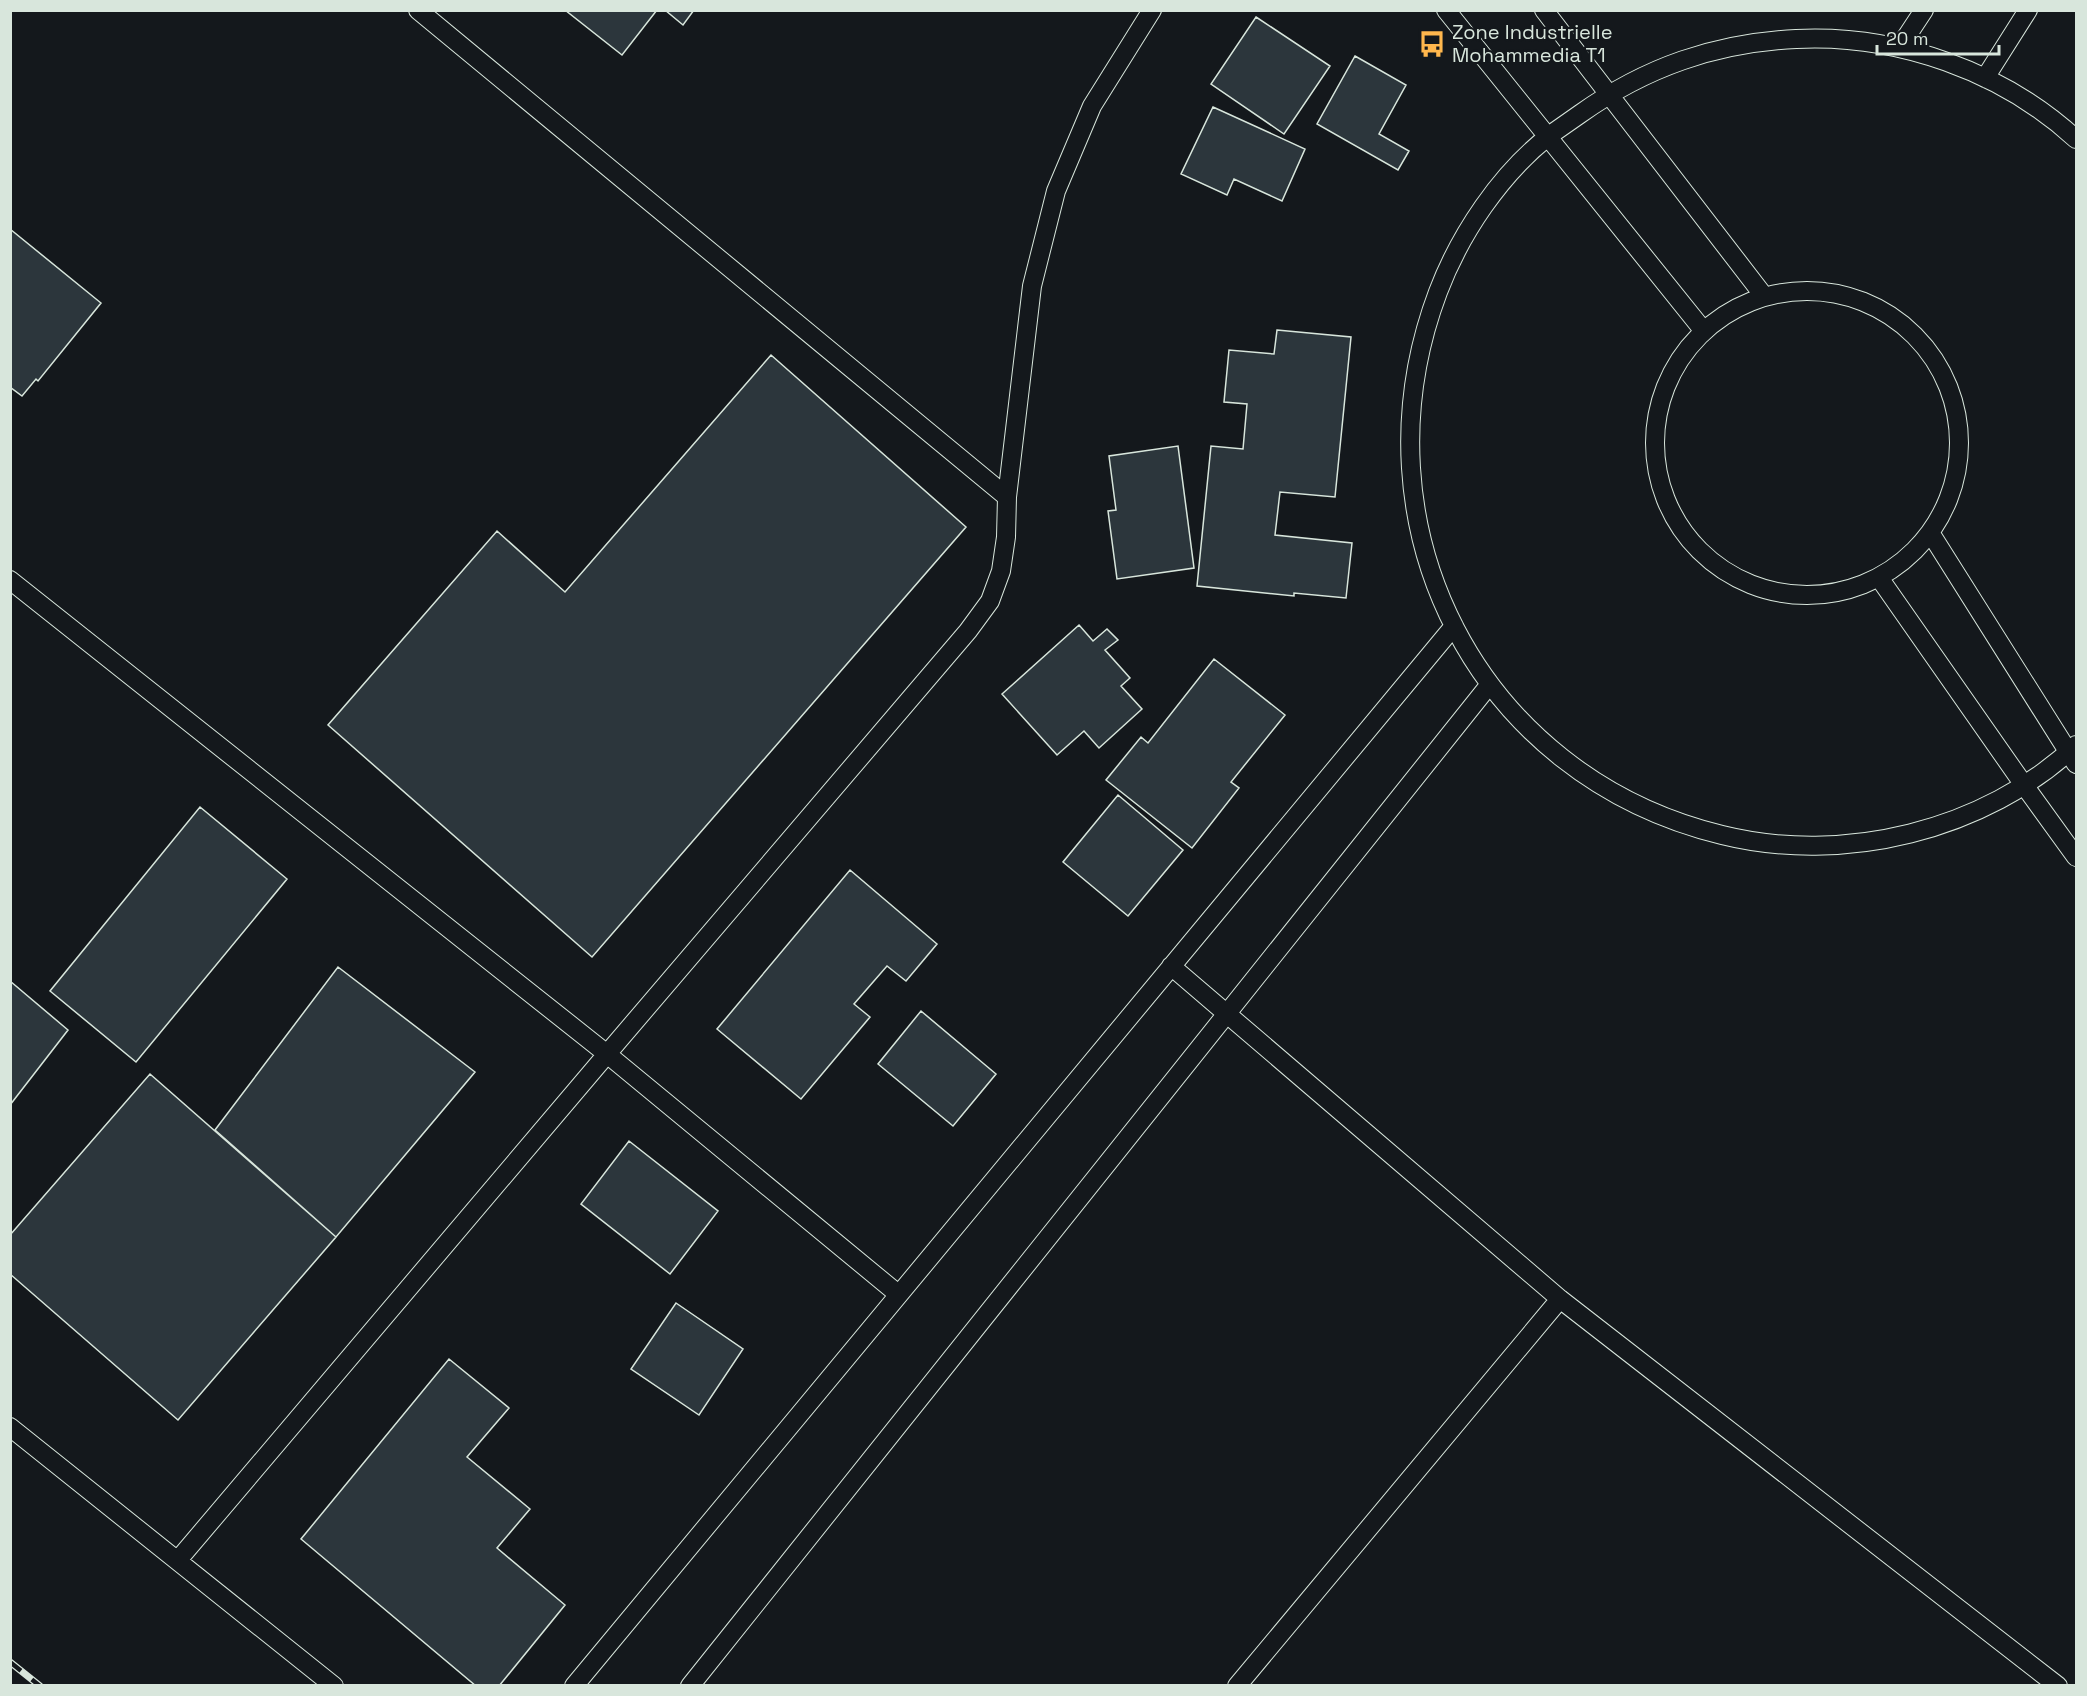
<svg xmlns="http://www.w3.org/2000/svg" width="2087" height="1696" font-family="'Space Grotesk',sans-serif">
  <style>
    .building { fill: #2c363c; stroke: #d8e6dc; stroke-width: 1.5 }
    .lines { fill: none; stroke-linecap: round; stroke-linejoin: round }
    .service-casing { stroke: #d8e6dc; stroke-width: 20 }
    .service { stroke: #14181c; stroke-width: 18 }
    .rail-casing { stroke: #d8e6dc; stroke-width: 7 }
    .rail { stroke: #14181c; stroke-width: 4.5; stroke-dasharray: 14; stroke-linecap: butt }
    .labels { text-anchor: middle; dominant-baseline: central; stroke-width: 4.5; stroke-linejoin: round; paint-order: stroke }
    .poi-label { font-size: 20px; fill: #d8e6dc; stroke: #14181c; text-anchor: start }
  </style>
  <rect width="100%" height="100%" fill="#14181c"/>
  <path class="building" d="M 565,10 L 657,10 L 622,55 Z
    M 665,10 L 694,10 L 683,25 Z
    M 1256,17 L 1330,66 L 1284,134 L 1211,84 Z
    M 1355,56 L 1406,85 L 1379,134 L 1409,151 L 1398,170 L 1317,124 Z
    M 1213,107 L 1305,149 L 1282,201 L 1234,179 L 1227,195 L 1181,174 Z
    M 10,229 L 101,303 L 38,381 L 36,379 L 22,396 L 10,387 Z
    M 1277,330 L 1351,337 L 1335,497 L 1280,492 L 1275,535 L 1352,543 L 1346,598 L 1294,593 L 1294,596 L 1197,586 L 1211,446 L 1243,449 L 1247,404 L 1224,402 L 1229,350 L 1274,354 Z
    M 771,355 L 966,527 L 592,957 L 328,725 L 497,531 L 565,592 Z
    M 1178,446 L 1194,568 L 1117,579 L 1108,511 L 1116,510 L 1109,456 Z
    M 1079,625 L 1093,641 L 1107,629 L 1118,640 L 1105,650 L 1130,678 L 1121,686 L 1142,709 L 1099,748 L 1084,731 L 1057,755 L 1002,694 Z
    M 1214,659 L 1285,715 L 1231,782 L 1239,788 L 1192,848 L 1106,780 L 1141,737 L 1148,743 Z
    M 1118,795 L 1183,850 L 1128,916 L 1063,862 Z
    M 200,807 L 287,879 L 136,1062 L 50,991 Z
    M 850,870 L 937,944 L 906,981 L 887,966 L 854,1004 L 870,1017 L 801,1099 L 717,1029 Z
    M 338,967 L 475,1072 L 336,1237 L 215,1130 Z
    M 10,981 L 68,1030 L 10,1105 Z
    M 921,1011 L 996,1074 L 953,1126 L 878,1064 Z
    M 150,1074 L 336,1237 L 178,1420 L 10,1274 L 10,1235 Z
    M 629,1141 L 718,1211 L 670,1274 L 581,1204 Z
    M 676,1303 L 743,1349 L 699,1415 L 631,1369 Z
    M 449,1359 L 509,1408 L 467,1457 L 530,1509 L 497,1548 L 565,1605 L 499,1686 L 476,1686 L 301,1539 Z"/>
  <g class="lines">
    <defs>
      <path id="service" d="M 418,10 L 1007,497
        M 1446,10 L 1703,330
        M 1544,10 L 1764,296
        M 1899,48 L 1924,10
        M 1985,78 L 2028,10
        M 2076,139 C 2002,71 1897,34 1796,39 C 1715,43 1646,67 1580,114 C 1570,121 1560,128 1550,135 C 1500,174 1460,234 1438,292 C 1350,526 1478,776 1722,835 C 1843,865 1985,831 2076,745
        M1655 443a152 152 0 1 1 304 0a152 152 0 1 1-304 0Z
        M 1931,534 L 2076,764
        M 1880,579 L 2024,785 L 2076,857
        M 10,580 L 607,1054 L 898,1294
        M 1171,966 L 1560,1299 L 2058,1686
        M 10,1427 L 334,1686
        M 178,1560 L 607,1054 L 968,631 L 990,601 L 1001,571 L 1006,537 L 1007,497 L 1032,286 L 1056,191 L 1092,106 L 1152,10
        M 574,1686 L 1454,626
        M 690,1686 L 1490,684
        M 1237,1686 L 1560,1299"/>
    </defs>
    <use href="#service" class="service-casing"/>
    <use href="#service" class="service"/>
    <defs>
      <path id="rail" d="M 10,1662 L 40,1686"/>
    </defs>
    <use href="#rail" class="rail-casing"/>
    <use href="#rail" class="rail"/>
  </g>
  <defs>
    <symbol id="bus-bare" viewBox="-9 -9 18 18"><path d="M-5-6H5V4H4V6H2V4H-2V6H-4V4H-5ZM-3.5-4V0h7V-4ZM-3.5 1.2v1.5H-2V1.2ZM2 1.2v1.5H3.5V1.2Z" fill="#ffb74d" stroke="#14181c" stroke-width="2.5" paint-order="stroke"/></symbol>
  </defs>
  <g fill-rule="evenodd">
    <use href="#bus-bare" x="1413" y="25" width="38" height="38"/>
  </g>
  <g class="labels">
    <g class="poi-label">
      <text x="1452" y="32">Zone Industrielle<tspan x="1452" dy="23">Mohammedia T1</tspan></text>
    </g>
  </g>
  <rect width="2087" height="1696" fill="none" stroke="#d8e6dc" stroke-width="24"/>
  <path d="M1877 45v9h122v-9" fill="none" stroke="#d8e6dc" stroke-width="3"/>
  <text x="1886" y="45" font-size="18" fill="#d8e6dc" stroke="#14181c" stroke-width="4.5" paint-order="stroke">20 m</text>
</svg>
